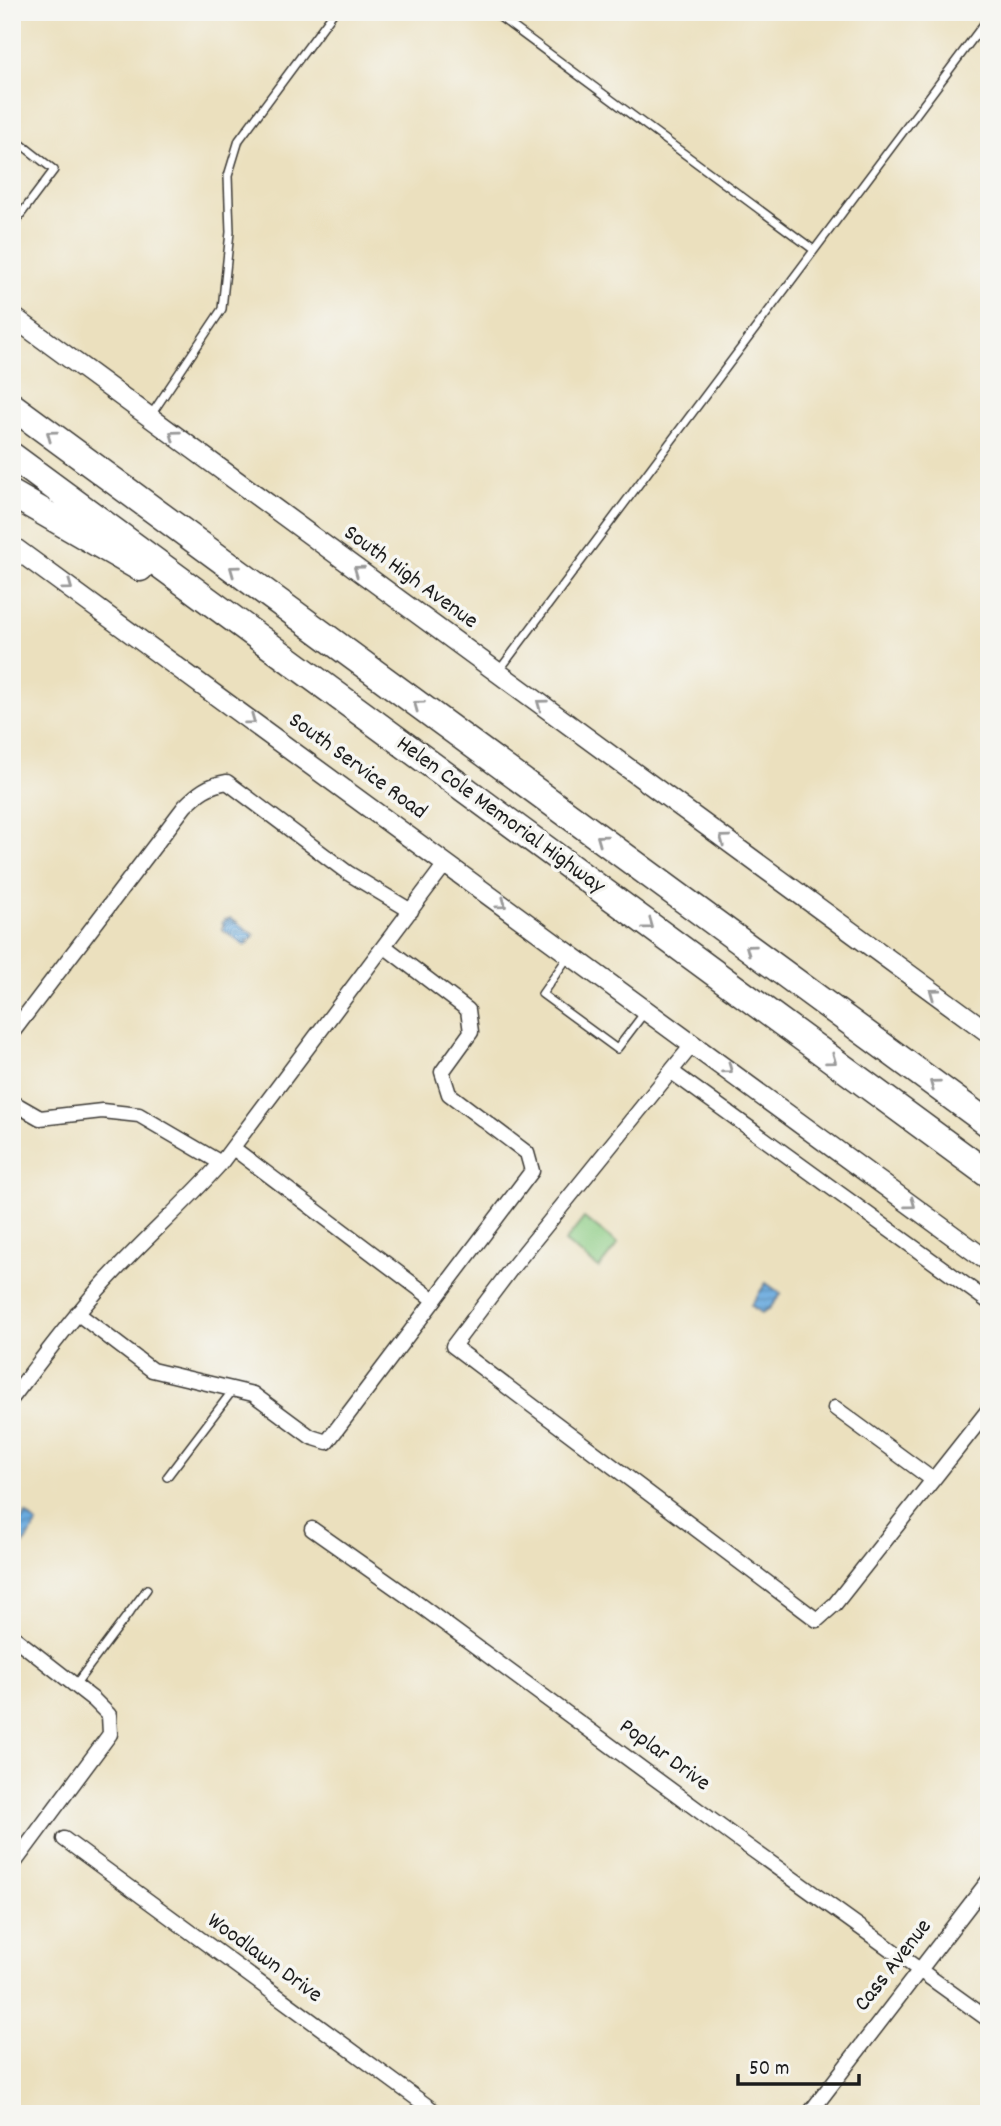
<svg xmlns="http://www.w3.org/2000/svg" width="1001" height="2126" font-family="Dekko,sans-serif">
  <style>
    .garden { fill: #8ccc84; stroke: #547450; stroke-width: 2 }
    .water { fill: url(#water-rules); stroke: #44647e; stroke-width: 2 }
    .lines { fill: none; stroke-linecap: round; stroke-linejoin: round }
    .lane-casing { stroke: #3b3934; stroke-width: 10 }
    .street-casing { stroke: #3b3934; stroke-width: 17 }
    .secondary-casing { stroke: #3b3934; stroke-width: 22 }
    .highway-casing { stroke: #3b3934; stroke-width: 29 }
    .lane { stroke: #fff; stroke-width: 7 }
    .street { stroke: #fff; stroke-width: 14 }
    .secondary { stroke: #fff; stroke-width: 19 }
    .highway { stroke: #fff; stroke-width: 26 }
    .oneway { stroke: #999 }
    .labels { text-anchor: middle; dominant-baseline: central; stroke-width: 7; stroke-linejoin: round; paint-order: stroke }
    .street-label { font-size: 23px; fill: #1c1c1c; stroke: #f6f6f2 }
  </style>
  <defs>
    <pattern id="water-rules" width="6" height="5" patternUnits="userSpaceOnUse" patternTransform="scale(1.75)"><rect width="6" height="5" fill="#6babdf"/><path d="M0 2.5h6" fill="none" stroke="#578ab4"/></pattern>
  </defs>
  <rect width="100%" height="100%" fill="#f6f6f2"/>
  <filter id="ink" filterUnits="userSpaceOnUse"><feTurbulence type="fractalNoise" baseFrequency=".0143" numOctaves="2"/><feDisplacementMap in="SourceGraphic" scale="14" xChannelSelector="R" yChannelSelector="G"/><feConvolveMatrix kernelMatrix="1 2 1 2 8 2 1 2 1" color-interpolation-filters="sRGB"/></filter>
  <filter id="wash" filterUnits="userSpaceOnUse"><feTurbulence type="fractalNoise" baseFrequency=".00686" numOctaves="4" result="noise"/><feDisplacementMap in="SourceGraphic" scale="28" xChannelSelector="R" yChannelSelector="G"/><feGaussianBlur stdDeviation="1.57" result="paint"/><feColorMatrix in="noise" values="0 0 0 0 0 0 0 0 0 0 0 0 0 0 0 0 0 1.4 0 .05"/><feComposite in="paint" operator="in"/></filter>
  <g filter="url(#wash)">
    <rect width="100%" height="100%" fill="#ebe0be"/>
    <path class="garden" d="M 584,1218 L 618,1244 L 599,1268 L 565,1242 Z"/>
    <path class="water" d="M 230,918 L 254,935 L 245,946 L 222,929 L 224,926 L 222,923 L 226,919 L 228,920 Z
      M 766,1283 L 781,1294 L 769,1309 L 761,1313 L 751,1305 Z
      M 26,1514 L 37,1524 L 24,1544 L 12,1533 Z"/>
  </g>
  <g filter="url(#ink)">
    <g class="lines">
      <defs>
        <path id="lane" d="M 493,12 L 814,250
          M 12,137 L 54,170 L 12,226
          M 151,415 L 222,309 L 230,232 L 228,176 L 239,140 L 334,12
          M 498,672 L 989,17
          M 568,957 L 542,994 L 617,1049 L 645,1012
          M 167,1477 L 233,1390
          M 75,1685 L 147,1589"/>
        <path id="street" d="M 12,1033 L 185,806 C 198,793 208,785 227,782 L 348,873 L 411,911
          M 693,1044 L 511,1269 L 453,1346 L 817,1620 L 835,1604 L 989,1409
          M 672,1072 L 989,1302
          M 12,1102 L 40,1118 L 102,1111 L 139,1115 L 221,1163
          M 233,1148 L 434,1300
          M 77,1313 L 152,1370 L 253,1394 L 311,1437 L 327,1442 L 532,1171 L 527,1153 L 449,1094 L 442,1072 L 471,1032 L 468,1010 L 384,946
          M 12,1398 C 42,1359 71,1319 104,1283 C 141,1242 184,1205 221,1163 L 446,863
          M 835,1408 L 933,1480
          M 312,1529 L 410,1598 L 736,1838 L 989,2020
          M 12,1636 L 94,1700 L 109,1715 L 110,1734 L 12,1866
          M 64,1839 L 438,2114
          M 809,2114 L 989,1880"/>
        <path id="secondary" d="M 12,316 L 989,1033
          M 12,546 L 989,1262"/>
        <path id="highway" d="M 12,406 L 989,1124
          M 12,456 L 989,1175
          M 12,494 L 140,568"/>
      </defs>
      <use href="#lane" class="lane-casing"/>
      <use href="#street" class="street-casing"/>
      <use href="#secondary" class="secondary-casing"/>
      <use href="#highway" class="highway-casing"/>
      <use href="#lane" class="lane"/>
      <use href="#street" class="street"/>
      <use href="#secondary" class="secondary"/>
      <use href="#highway" class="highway"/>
    </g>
    <defs><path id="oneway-chevron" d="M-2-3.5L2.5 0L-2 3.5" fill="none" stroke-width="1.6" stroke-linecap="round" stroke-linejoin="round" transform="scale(1.75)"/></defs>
    <g class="oneway">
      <use href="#oneway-chevron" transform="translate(51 435) rotate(-144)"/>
      <use href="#oneway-chevron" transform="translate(174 435) rotate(-144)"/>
      <use href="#oneway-chevron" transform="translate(234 570) rotate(-144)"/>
      <use href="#oneway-chevron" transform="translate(358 570) rotate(-144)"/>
      <use href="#oneway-chevron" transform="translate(68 586) rotate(36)"/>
      <use href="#oneway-chevron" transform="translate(541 704) rotate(-144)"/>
      <use href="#oneway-chevron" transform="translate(418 705) rotate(-144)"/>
      <use href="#oneway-chevron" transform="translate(251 720) rotate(36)"/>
      <use href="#oneway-chevron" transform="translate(601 839) rotate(-144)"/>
      <use href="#oneway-chevron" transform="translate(724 839) rotate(-144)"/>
      <use href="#oneway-chevron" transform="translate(502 904) rotate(36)"/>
      <use href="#oneway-chevron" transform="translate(649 925) rotate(36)"/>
      <use href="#oneway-chevron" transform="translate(750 949) rotate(-144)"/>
      <use href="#oneway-chevron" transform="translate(934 993) rotate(-144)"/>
      <use href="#oneway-chevron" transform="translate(832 1060) rotate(36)"/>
      <use href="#oneway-chevron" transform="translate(728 1069) rotate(36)"/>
      <use href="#oneway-chevron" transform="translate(934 1084) rotate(-144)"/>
      <use href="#oneway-chevron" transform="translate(911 1204) rotate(36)"/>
    </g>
  </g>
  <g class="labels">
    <g class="street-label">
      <text transform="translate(410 578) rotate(36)">South High Avenue</text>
      <text transform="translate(357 767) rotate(36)">South Service Road</text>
      <text transform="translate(500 816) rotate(36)">Helen Cole Memorial Highway</text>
      <text transform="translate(664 1756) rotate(36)">Poplar Drive</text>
      <text transform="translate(264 1959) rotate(36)">Woodlawn Drive</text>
      <text transform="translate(894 1966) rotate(-52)">Cass Avenue</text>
    </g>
  </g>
  <rect width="1001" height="2126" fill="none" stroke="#f6f6f2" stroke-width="42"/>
  <path d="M738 2074v10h121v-10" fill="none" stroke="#1c1c1c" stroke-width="3.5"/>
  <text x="749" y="2074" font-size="21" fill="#1c1c1c" stroke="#f6f6f2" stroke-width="5" paint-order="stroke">50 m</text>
</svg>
